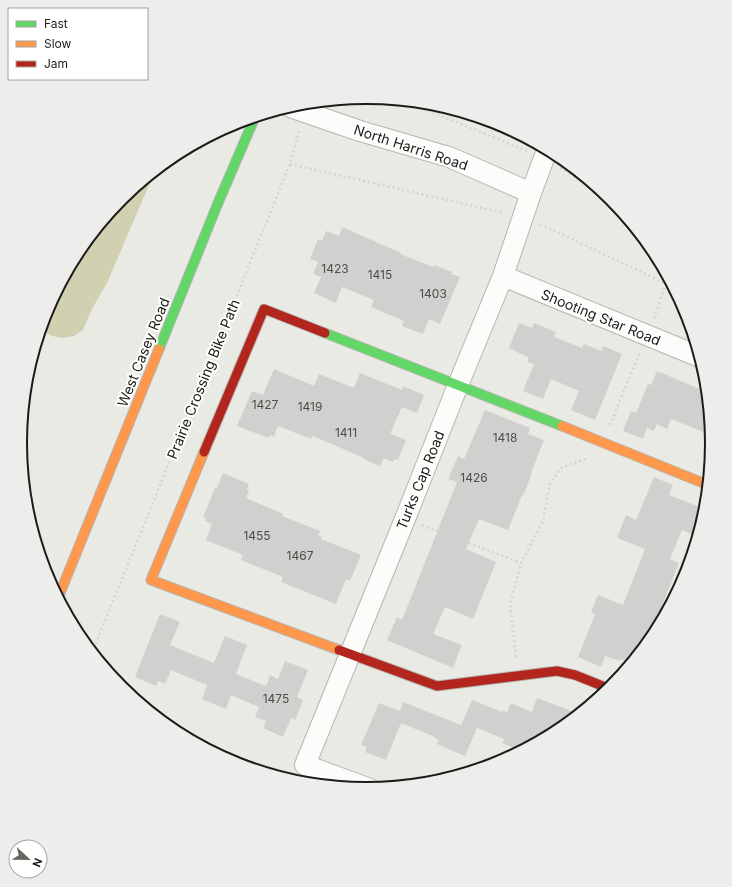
<svg xmlns="http://www.w3.org/2000/svg" width="732" height="887" font-family="Inter,sans-serif">
  <style>
    .green { fill: #d1d1b2 }
    .building { fill: #d1d0ce }
    .lines { fill: none; stroke-linecap: round; stroke-linejoin: round }
    .street-casing { stroke: #b5b5b1; stroke-width: 22 }
    .fast-casing { stroke: #b5b5b1; stroke-width: 11 }
    .slow-casing { stroke: #b5b5b1; stroke-width: 11 }
    .jam-casing { stroke: #b5b5b1; stroke-width: 11 }
    .path { stroke: #d4d4d2; stroke-width: 2.5; stroke-dasharray: 2 3; stroke-linecap: butt }
    .street { stroke: #fcfcfb; stroke-width: 20 }
    .fast { stroke: #63d668; stroke-width: 9 }
    .slow { stroke: #ff974d; stroke-width: 9 }
    .jam { stroke: #b3261e; stroke-width: 9 }
    .labels { text-anchor: middle; dominant-baseline: central; stroke-width: 4; stroke-linejoin: round; paint-order: stroke }
    .number-label { font-size: 12px; fill: #4c4c49 }
    .street-label { font-size: 14px; fill: #1c1c19; stroke: #fffffe }
    .rim { fill: none; stroke: #1c1c19; stroke-width: 2 }
  </style>
  <rect width="100%" height="100%" fill="#e9eae4"/>
  <path class="green" d="M 155,171 L 107,283 L 92,309 L 83,330 L 74,336 L 64,338 L 52,336 L 41,330 L 46,311 L 78,251 L 122,199 Z"/>
  <path class="building" d="M 342,227 L 401,253 L 400,254 L 433,267 L 434,265 L 452,272 L 451,274 L 460,277 L 440,324 L 429,319 L 423,334 L 402,326 L 404,321 L 371,307 L 374,300 L 342,287 L 336,303 L 314,293 L 321,277 L 313,274 L 318,262 L 310,259 L 318,239 L 322,241 L 326,231 L 339,236 Z
    M 519,323 L 532,328 L 534,323 L 556,332 L 554,337 L 582,348 L 584,344 L 601,351 L 603,346 L 622,354 L 595,420 L 571,410 L 579,391 L 551,379 L 543,399 L 523,391 L 534,364 L 527,362 L 529,358 L 509,348 Z
    M 274,369 L 314,386 L 319,374 L 354,388 L 360,373 L 402,390 L 403,386 L 424,395 L 417,413 L 402,407 L 390,434 L 406,440 L 398,460 L 394,459 L 393,462 L 384,458 L 380,466 L 363,459 L 364,458 L 313,436 L 311,439 L 278,426 L 274,437 L 270,435 L 268,438 L 237,426 L 252,391 L 263,395 Z
    M 657,371 L 707,392 L 711,435 L 671,419 L 667,429 L 657,424 L 654,431 L 647,428 L 643,439 L 623,431 L 631,411 L 636,413 L 648,384 L 651,385 Z
    M 485,410 L 530,428 L 528,434 L 544,440 L 531,473 L 532,473 L 523,496 L 522,495 L 508,530 L 479,519 L 466,549 L 496,562 L 473,619 L 445,607 L 433,634 L 462,645 L 453,668 L 387,640 L 397,617 L 402,620 L 457,482 L 448,479 L 458,456 L 464,459 Z
    M 223,473 L 249,484 L 247,489 L 249,490 L 246,498 L 283,514 L 282,516 L 320,531 L 318,535 L 322,537 L 321,539 L 361,555 L 350,581 L 346,579 L 336,604 L 281,582 L 283,577 L 241,560 L 243,555 L 206,540 L 212,524 L 205,521 L 206,518 L 203,517 L 215,488 L 217,488 Z
    M 654,477 L 673,485 L 669,495 L 700,507 L 698,511 L 704,514 L 696,536 L 682,530 L 670,559 L 679,563 L 662,606 L 668,609 L 654,636 L 631,663 L 621,659 L 620,661 L 605,656 L 601,667 L 578,657 L 595,614 L 591,612 L 598,595 L 623,605 L 645,549 L 617,538 L 626,515 L 636,520 Z
    M 160,614 L 180,622 L 170,645 L 214,663 L 225,636 L 247,645 L 236,674 L 266,686 L 270,675 L 278,679 L 285,661 L 308,670 L 297,697 L 303,700 L 295,720 L 291,718 L 283,737 L 263,728 L 266,721 L 255,717 L 259,707 L 231,695 L 226,709 L 202,699 L 207,685 L 171,670 L 165,684 L 158,681 L 156,686 L 135,677 Z
    M 537,698 L 579,714 L 558,731 L 521,751 L 502,743 L 504,739 L 477,728 L 465,756 L 437,744 L 439,740 L 435,738 L 435,737 L 401,723 L 386,760 L 365,752 L 367,747 L 361,745 L 379,703 L 400,711 L 403,702 L 461,725 L 472,700 L 502,712 L 502,710 L 507,712 L 511,703 L 532,712 Z"/>
  <g class="lines">
    <defs>
      <path id="street" d="M 290,107 L 360,131 L 449,157 L 531,193 L 547,150
        M 503,276 L 700,357
        M 370,789 L 305,765 L 405,519 L 458,385 L 503,276 L 531,193"/>
      <path id="fast" d="M 325,333 L 562,426
        M 159,349 L 218,203 L 255,117"/>
      <path id="slow" d="M 562,426 L 708,485
        M 204,452 L 151,580 L 339,650
        M 58,598 L 159,349"/>
      <path id="jam" d="M 204,452 L 264,309 L 325,333
        M 339,650 L 437,686 L 557,671 L 575,675 L 610,689"/>
    </defs>
    <use href="#street" class="street-casing"/>
    <use href="#fast" class="fast-casing"/>
    <use href="#slow" class="slow-casing"/>
    <use href="#jam" class="jam-casing"/>
    <path class="path" d="M 405,101 L 527,151
      M 290,164 L 504,213
      M 560,168 L 572,175 L 588,180
      M 540,224 L 673,287
      M 654,318 L 668,279
      M 610,425 L 640,352
      M 422,525 L 521,563
      M 92,653 L 290,164 L 299,131
      M 516,657 L 510,605 L 521,563 L 543,521 L 550,483 L 562,467 L 586,459"/>
    <use href="#street" class="street"/>
    <use href="#fast" class="fast"/>
    <use href="#slow" class="slow"/>
    <use href="#jam" class="jam"/>
  </g>
  <g class="labels">
    <g class="number-label">
      <text x="335" y="268">1423</text>
      <text x="380" y="274">1415</text>
      <text x="433" y="293">1403</text>
      <text x="265" y="404">1427</text>
      <text x="310" y="406">1419</text>
      <text x="346" y="432">1411</text>
      <text x="505" y="437">1418</text>
      <text x="474" y="477">1426</text>
      <text x="257" y="535">1455</text>
      <text x="300" y="555">1467</text>
      <text x="276" y="698">1475</text>
    </g>
    <g class="street-label">
      <text transform="translate(411 147) rotate(18)">North Harris Road</text>
      <text transform="translate(601 317) rotate(22)">Shooting Star Road</text>
      <text transform="translate(143 352) rotate(-68)">West Casey Road</text>
      <text transform="translate(203 379) rotate(-68)">Prairie Crossing Bike Path</text>
      <text transform="translate(420 480) rotate(-68)">Turks Cap Road</text>
    </g>
  </g>
  <path d="M0 0H732V887H0ZM27 443a339 339 0 1 1 678 0a339 339 0 1 1-678 0Z" fill="#ededec" fill-rule="evenodd"/>
  <path class="rim" d="M27 443a339 339 0 1 1 678 0a339 339 0 1 1-678 0Z"/>
  <rect x="8" y="8" width="140" height="72" fill="#fffffe" stroke="#a4a4a2"/>
  <rect x="16" y="21" width="20" height="6" fill="#63d668" stroke="#a4a4a2"/>
  <text x="44" y="28" font-size="12" fill="#1c1c19">Fast</text>
  <rect x="16" y="41" width="20" height="6" fill="#ff974d" stroke="#a4a4a2"/>
  <text x="44" y="48" font-size="12" fill="#1c1c19">Slow</text>
  <rect x="16" y="61" width="20" height="6" fill="#b3261e" stroke="#a4a4a2"/>
  <text x="44" y="68" font-size="12" fill="#1c1c19">Jam</text>
  <g transform="translate(28 859) rotate(112)"><circle r="19" fill="#fffffe" stroke="#a4a4a2"/>
  <path d="M0-3L7 15L0 10L-7 15Z" fill="#646460"/>
  <text y="-6" font-size="11" font-weight="bold" text-anchor="middle" fill="#1c1c19">N</text>
  </g>
</svg>
